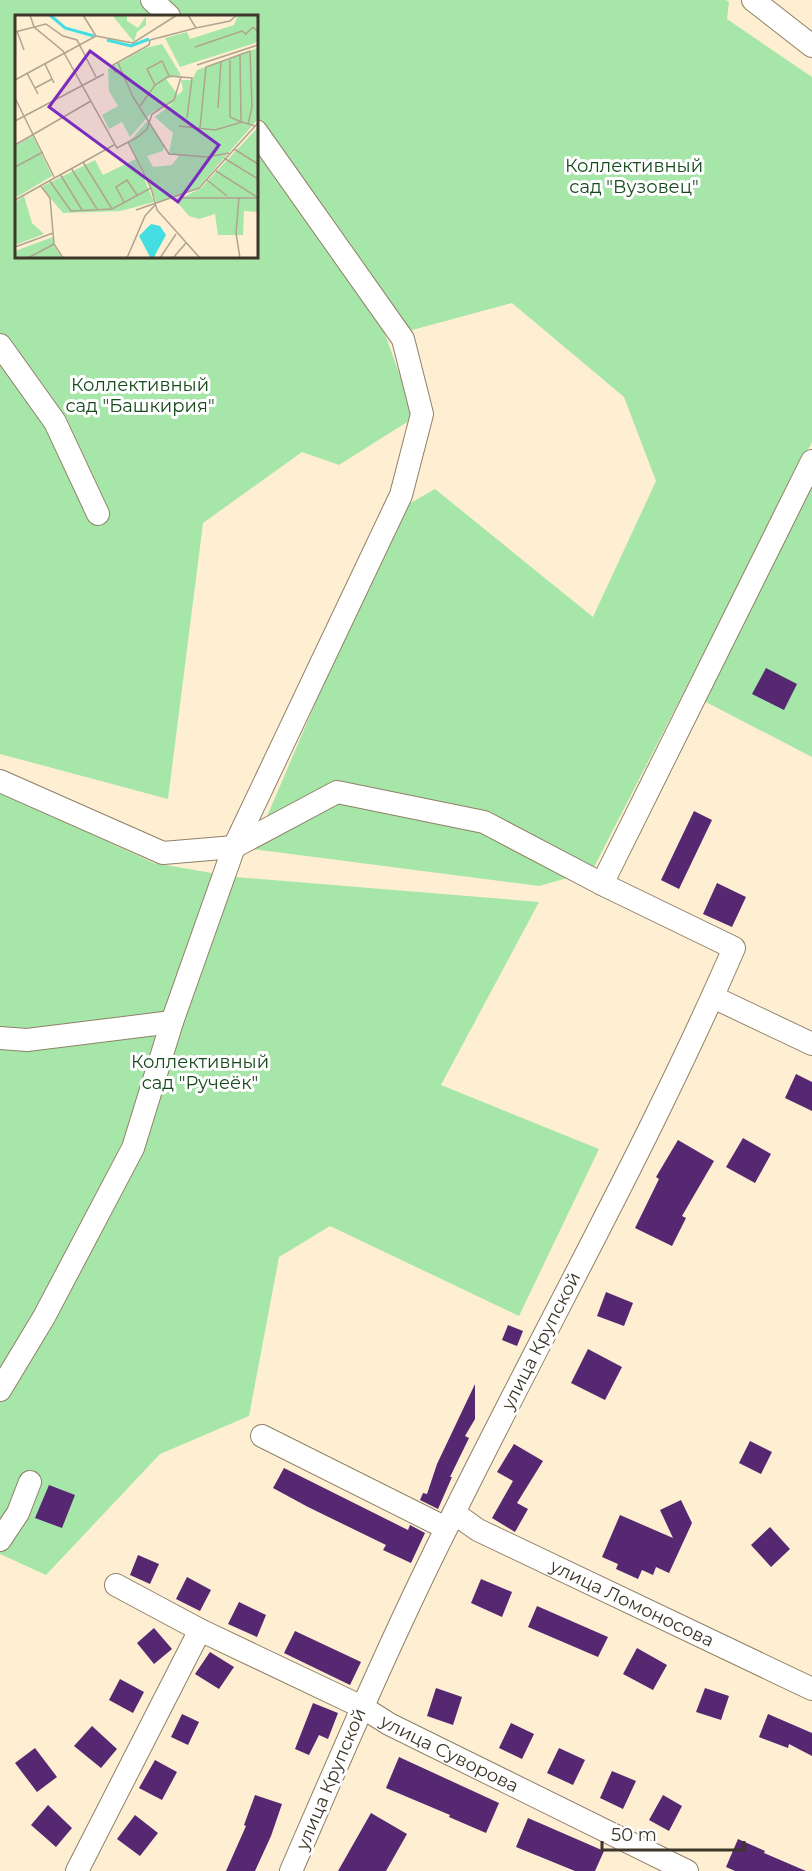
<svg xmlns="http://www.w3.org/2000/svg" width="812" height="1871" font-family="Montserrat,sans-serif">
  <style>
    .green { fill: #a7e6a9 }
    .building { fill: #562871 }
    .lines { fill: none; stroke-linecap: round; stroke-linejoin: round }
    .minor-casing { stroke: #8f8167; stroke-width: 24 }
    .minor { stroke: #fff; stroke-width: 22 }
    .labels { text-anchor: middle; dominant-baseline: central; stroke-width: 6; stroke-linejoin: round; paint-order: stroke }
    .park-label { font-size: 18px; fill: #164a1c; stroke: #fff }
    .street-label { font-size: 18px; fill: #3c362b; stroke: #fff }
    .inset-river { fill: none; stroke: #44dee2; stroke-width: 3 }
    .inset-road { fill: none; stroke: #b0a48f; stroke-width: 1.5 }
    .view { fill: #7b2cbf; fill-opacity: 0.15; stroke: #7b2cbf; stroke-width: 3 }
    .inset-edge { fill: none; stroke: #3c362b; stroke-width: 3 }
  </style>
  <rect width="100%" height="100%" fill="#feeed2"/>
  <path class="green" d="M 0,0 L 139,0 L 156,16 L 16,16 L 16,256 L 256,256 L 257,137 L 374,304 L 415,417 L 339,465 L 302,452 L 203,523 L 168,799 L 0,754 Z
    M 159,0 L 726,0 L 729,2 L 727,19 L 812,77 L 812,442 L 592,871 L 539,886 L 253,849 L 398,510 L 435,489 L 593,617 L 656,481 L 624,397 L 512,303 L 405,332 L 257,122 L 256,16 L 177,16 Z
    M 812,483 L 812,757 L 700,699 Z
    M 0,792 L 154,863 L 235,877 L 539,902 L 441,1085 L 599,1149 L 519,1316 L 330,1226 L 279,1257 L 249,1416 L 160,1454 L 46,1575 L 0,1554 Z"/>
  <path class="building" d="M 766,668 L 797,684 L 784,710 L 752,694 Z
    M 694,811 L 712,820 L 679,889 L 661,880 Z
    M 717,883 L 746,897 L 732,927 L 703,914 Z
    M 796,1074 L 812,1082 L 812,1111 L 785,1098 Z
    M 743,1138 L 771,1154 L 755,1183 L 726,1167 Z
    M 678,1140 L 714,1161 L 682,1216 L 686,1218 L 672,1246 L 635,1228 L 659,1179 L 656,1177 Z
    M 606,1292 L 633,1303 L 624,1326 L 597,1316 Z
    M 508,1325 L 523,1331 L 517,1346 L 502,1340 Z
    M 588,1349 L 622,1367 L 605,1400 L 571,1383 Z
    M 475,1384 L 475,1419 L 465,1436 L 469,1438 L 450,1477 L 452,1477 L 438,1509 L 420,1500 L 423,1493 L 427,1494 L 437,1464 Z
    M 750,1441 L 772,1452 L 761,1474 L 739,1463 Z
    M 514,1444 L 543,1461 L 517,1503 L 528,1509 L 515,1532 L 492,1518 L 513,1481 L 497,1472 Z
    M 284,1468 L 408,1530 L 410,1525 L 425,1533 L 411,1563 L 383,1550 L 386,1545 L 308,1507 L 273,1488 Z
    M 49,1485 L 75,1495 L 62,1528 L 35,1518 Z
    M 681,1500 L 692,1523 L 669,1573 L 656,1567 L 653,1575 L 642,1570 L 638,1579 L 616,1569 L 618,1564 L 602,1557 L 620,1515 L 673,1538 L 660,1510 Z
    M 770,1527 L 790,1549 L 771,1567 L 751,1545 Z
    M 138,1555 L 159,1564 L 150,1584 L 130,1575 Z
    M 187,1577 L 211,1590 L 200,1611 L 176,1599 Z
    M 481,1579 L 512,1592 L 502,1617 L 471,1603 Z
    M 239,1602 L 266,1615 L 257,1637 L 228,1624 Z
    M 537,1606 L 608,1637 L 598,1657 L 528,1627 Z
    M 154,1628 L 172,1649 L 154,1664 L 137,1643 Z
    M 295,1631 L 361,1662 L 350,1685 L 284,1653 Z
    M 637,1648 L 667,1665 L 653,1690 L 623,1674 Z
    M 210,1652 L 234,1667 L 219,1689 L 195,1674 Z
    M 120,1679 L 144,1692 L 133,1713 L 109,1700 Z
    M 436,1688 L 462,1697 L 453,1725 L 427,1716 Z
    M 705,1688 L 729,1696 L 721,1720 L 696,1712 Z
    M 313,1703 L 338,1713 L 328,1739 L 319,1735 L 309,1755 L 295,1749 Z
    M 182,1714 L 199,1722 L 188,1745 L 171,1737 Z
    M 768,1714 L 812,1733 L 812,1756 L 789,1744 L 788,1748 L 759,1737 Z
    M 511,1723 L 534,1734 L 522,1759 L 499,1748 Z
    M 92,1726 L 117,1749 L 101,1768 L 74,1746 Z
    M 35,1748 L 57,1777 L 37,1792 L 15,1763 Z
    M 559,1748 L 585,1760 L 573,1785 L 547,1773 Z
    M 399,1757 L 499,1803 L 486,1833 L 449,1817 L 450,1815 L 386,1788 Z
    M 155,1760 L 177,1772 L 162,1800 L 139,1788 Z
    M 612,1771 L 636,1781 L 623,1809 L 600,1798 Z
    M 255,1795 L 282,1804 L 271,1836 L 255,1871 L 226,1871 L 246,1826 L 244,1825 Z
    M 663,1795 L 682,1806 L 669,1831 L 649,1820 Z
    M 48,1805 L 72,1828 L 56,1847 L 31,1825 Z
    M 371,1813 L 407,1834 L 386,1871 L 338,1871 Z
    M 135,1815 L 158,1833 L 140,1856 L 117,1839 Z
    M 528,1818 L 604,1851 L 595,1871 L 575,1871 L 516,1847 Z
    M 738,1839 L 765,1851 L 764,1853 L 806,1871 L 735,1871 L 726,1867 Z"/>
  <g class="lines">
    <defs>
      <g id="minor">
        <path d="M 152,0 L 169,16"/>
        <path d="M 753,0 L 812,46"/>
        <path d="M 0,345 L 55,422 L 98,514"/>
        <path d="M 0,781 L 163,853 L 234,847 L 337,792 L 484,822 L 602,884 L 734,948 C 648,1146 541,1335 446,1529 C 390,1641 341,1756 291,1871"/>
        <path d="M 602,884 L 812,461"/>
        <path d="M 713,997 L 812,1044"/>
        <path d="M 0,1038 L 27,1040 L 172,1022"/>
        <path d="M 0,1390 L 44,1317 L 133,1148 L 172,1022 L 234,847 L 401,495 L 422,414 L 403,339 L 256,131"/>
        <path d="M 262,1436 L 446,1528"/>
        <path id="s1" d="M 454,1513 L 478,1530 L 812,1689"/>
        <path d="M 0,1540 L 18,1513 L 30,1482"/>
        <path id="s2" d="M 116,1585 L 200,1630 L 362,1707 L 389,1724 L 687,1871"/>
        <path d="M 77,1871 L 200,1630"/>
      </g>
    </defs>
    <use href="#minor" class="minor-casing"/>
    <use href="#minor" class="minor"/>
  </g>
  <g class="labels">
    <g class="park-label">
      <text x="634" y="166">Коллективный<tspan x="634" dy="21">сад "Вузовец"</tspan></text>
      <text x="140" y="385">Коллективный<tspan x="140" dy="21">сад "Башкирия"</tspan></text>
      <text x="200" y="1062">Коллективный<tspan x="200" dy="21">сад "Ручеёк"</tspan></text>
    </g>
    <g class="street-label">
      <text transform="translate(541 1341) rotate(-63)">улица Крупской</text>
      <text stroke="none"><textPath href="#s1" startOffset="200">улица Ломоносова</textPath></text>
      <text stroke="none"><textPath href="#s2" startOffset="374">улица Суворова</textPath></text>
      <text transform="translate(331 1779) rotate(-67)">улица Крупской</text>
    </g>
  </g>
  <g transform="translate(15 15)">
    <rect width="243" height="243" fill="#feeed2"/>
    <path d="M 97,0 L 112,0 L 112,6 L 123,13 L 131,1 L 131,10 L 122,17 L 119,27 ZM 223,0 L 243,0 L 243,27 L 165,52 L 150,23 L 172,17 L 175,24 L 219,10 ZM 147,29 L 166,60 L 151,64 L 163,80 L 168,75 L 166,65 L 177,65 L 182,55 L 243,33 L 243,104 L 182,174 L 142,188 L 114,127 L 133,105 L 149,132 L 148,136 L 132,141 L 138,152 L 157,150 L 164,141 L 154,138 L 158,118 L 140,102 L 158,88 L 137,97 L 115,122 L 107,107 L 94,114 L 87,100 L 103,91 L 94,76 L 93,54 L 131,33 ZM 243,112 L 243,197 L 229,196 L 228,220 L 203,220 L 200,199 L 184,204 L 174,201 L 161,186 L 186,173 ZM 18,121 L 37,161 L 0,183 L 0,131 ZM 121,144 L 139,187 L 106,196 L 48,198 L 29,176 L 28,171 L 80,145 L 88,160 ZM 9,181 L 17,208 L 29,219 L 0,230 L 0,187 ZM 38,222 L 40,233 L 47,243 L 0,243 L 0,236 Z" fill="#a7e6a9"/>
    <path d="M 136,209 L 145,211 L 151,220 L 139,242 L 135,242 L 124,221 Z" fill="#44dee2"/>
    <path class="inset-river" d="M 35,0 L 50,13 L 79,21M 92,25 L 116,31 L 134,24"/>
    <path class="inset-road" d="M 15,0 L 19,12 L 48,36 L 102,133 L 123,122 L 132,114 L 137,99 L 159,85 L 166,62M 68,0 L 81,21M 173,0 L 181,13 L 215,6 L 222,0M 2,16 L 9,35M 0,17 L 31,9 L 48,21 L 62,25 L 81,62M 81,21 L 118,28 L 162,0M 135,25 L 181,13M 180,32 L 227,16 L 231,19 L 238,12 L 243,17M 215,45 L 215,102 L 226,107 L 225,40M 103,48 L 118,82 L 154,139 L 192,142 L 214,138M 30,49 L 39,68M 182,50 L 243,30M 12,58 L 23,79M 100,58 L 98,50 L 134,30 L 135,25M 154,61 L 177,63 L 172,103M 0,65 L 81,21M 20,73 L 37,64M 0,83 L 39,162M 125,91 L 140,70 L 154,61 L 147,46 L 132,54 L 140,70M 203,93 L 206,47M 0,106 L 89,59M 164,111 L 200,115 L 227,107 L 240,111M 185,113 L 191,52 L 235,36 L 237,92 L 233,109M 113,127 L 136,173 L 142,195 L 185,243M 0,130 L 76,86M 219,134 L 243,149M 209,143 L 243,164M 68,147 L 97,194M 0,152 L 28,137M 56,153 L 82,194M 201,156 L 242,182M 45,159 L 67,195M 34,165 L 56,196 L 97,194 L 136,173M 192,165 L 212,181M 25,170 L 35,183 L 39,229 L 48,243M 224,182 L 221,218 L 225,243M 166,183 L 243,183M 0,185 L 99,130M 109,187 L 101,172 L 112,165 L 122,180M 121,195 L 184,173 L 243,108M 0,232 L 38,218M 13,243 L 39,229M 112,243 L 130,201 L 140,190M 145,243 L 161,219M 158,243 L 171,228"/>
    <path class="view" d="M 75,36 L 204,130 L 163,187 L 34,92 Z"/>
    <rect width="243" height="243" class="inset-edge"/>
  </g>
  <path d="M602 1841v9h142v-9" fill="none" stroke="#3c362b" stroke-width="3"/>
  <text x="611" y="1841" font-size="18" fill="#3c362b" stroke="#ffffff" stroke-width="4.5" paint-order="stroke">50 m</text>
</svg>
